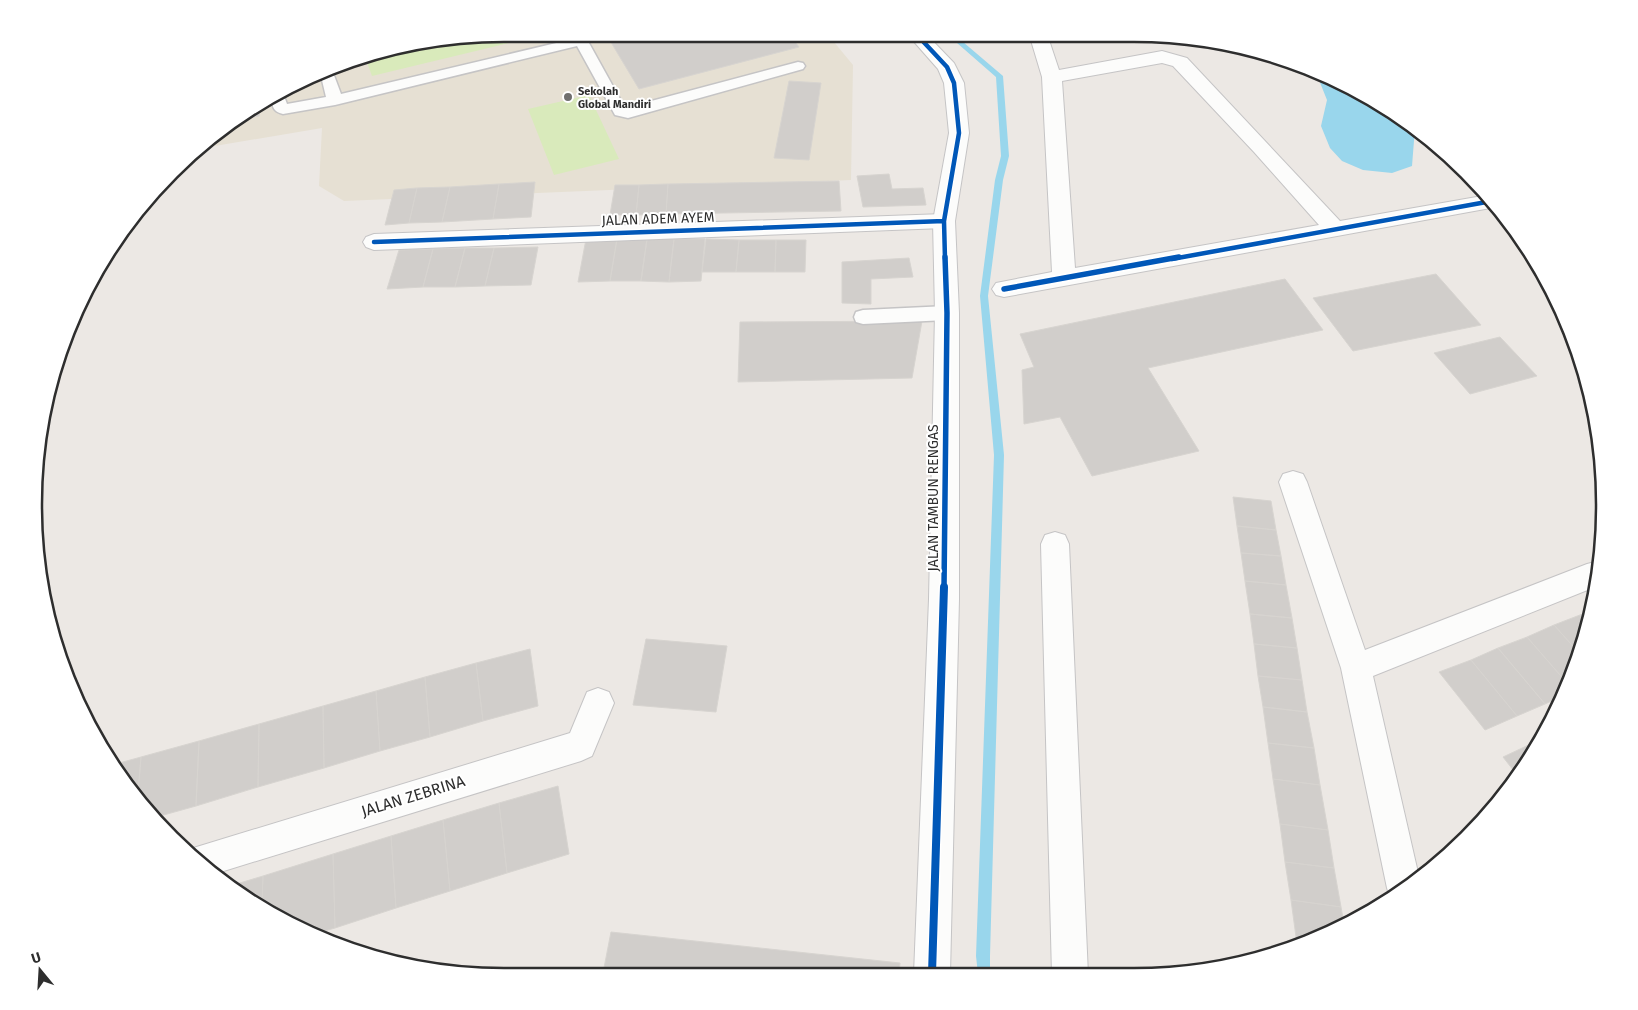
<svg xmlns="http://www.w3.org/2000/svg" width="1638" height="1010" font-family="'Fira Sans',sans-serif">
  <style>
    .education { fill: #e6e0d3 }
    .pitch { fill: #d9eabb }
    .water { fill: #99d6ec }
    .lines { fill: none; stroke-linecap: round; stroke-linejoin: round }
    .stream { fill: #99d6ec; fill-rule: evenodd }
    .building { fill: #d1cecb; stroke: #d7d4d0 }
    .lane-casing { stroke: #c5c4c5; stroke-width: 3 }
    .street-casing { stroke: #c5c4c5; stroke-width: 2 }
    .secondary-casing { stroke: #c5c4c5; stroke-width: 2 }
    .lane { fill: #fcfcfb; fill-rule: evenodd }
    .street { fill: #fcfcfb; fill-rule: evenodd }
    .secondary { fill: #fcfcfb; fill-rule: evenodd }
    .cycleway-far2-casing { stroke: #fff; stroke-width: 7 }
    .cycleway-far1-casing { stroke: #fff; stroke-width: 9 }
    .cycleway-casing { stroke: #fff; stroke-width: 11 }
    .cycleway-far2 { stroke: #0057b8; stroke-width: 4.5 }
    .cycleway-far1 { stroke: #0057b8; stroke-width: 5.5 }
    .cycleway { stroke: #0057b8; stroke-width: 8 }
    .poi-dot { fill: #706f6e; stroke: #fff; stroke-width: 2 }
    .labels { text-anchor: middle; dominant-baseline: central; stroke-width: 4; stroke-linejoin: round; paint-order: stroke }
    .far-poi-label { font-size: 11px; font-weight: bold; fill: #2e2e2e; stroke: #fff; text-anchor: start }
    .street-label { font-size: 14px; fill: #2e2e2e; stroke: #fff }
    .near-street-label { font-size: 16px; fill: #2e2e2e; stroke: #fff }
    .rim { fill: none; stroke: #2e2e2e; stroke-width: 2.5 }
  </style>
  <rect width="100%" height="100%" fill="#ece8e4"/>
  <path class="education" d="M 505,34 L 829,36 L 853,65 L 851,180 L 344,201 L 319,186 L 322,128 L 203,148 L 218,131 L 354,59 Z"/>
  <path class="pitch" d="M 505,34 L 536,34 L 538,36 L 372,76 L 365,57 Z
    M 589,95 L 619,159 L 554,175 L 528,109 Z"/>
  <path class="water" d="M 1307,68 L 1313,70 L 1415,128 L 1412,166 L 1392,173 L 1363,170 L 1342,161 L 1330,148 L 1321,126 L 1327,100 L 1319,80 Z"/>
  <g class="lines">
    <path class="stream" d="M 949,36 L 956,36 L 1003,76 L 1009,156 L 1003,180 L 988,296 L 1004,455 L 990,956 L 990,975 L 978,974 L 976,956 L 994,455 L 980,296 L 995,180 L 1001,156 L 996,77 Z"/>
  </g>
  <path class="building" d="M 606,34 L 790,35 L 799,47 L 639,89 Z
    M 789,81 L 821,83 L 809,160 L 774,158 Z
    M 260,109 L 259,116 L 239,120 Z
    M 889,174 L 892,189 L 923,188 L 926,205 L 863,207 L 857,176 Z
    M 839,181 L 841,211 L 666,214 L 668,184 Z
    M 535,182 L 531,217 L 493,219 L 499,184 Z
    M 499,184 L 493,219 L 442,222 L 450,187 Z
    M 668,184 L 666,214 L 636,215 L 639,185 Z
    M 615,185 L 639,185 L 636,215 L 610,215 Z
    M 450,187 L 442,222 L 409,223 L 417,188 Z
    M 417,188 L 409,223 L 385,225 L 394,190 Z
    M 586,239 L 617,239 L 610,281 L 578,282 Z
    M 617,239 L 647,239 L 641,281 L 610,281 Z
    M 647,239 L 674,239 L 669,282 L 641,281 Z
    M 674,239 L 705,239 L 701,281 L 669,282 Z
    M 706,239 L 739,240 L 736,272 L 702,272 Z
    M 739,240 L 776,240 L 775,272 L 736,272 Z
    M 776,240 L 806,240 L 805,272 L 775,272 Z
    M 538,247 L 531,285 L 485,286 L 494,248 Z
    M 465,248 L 455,287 L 423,287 L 433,249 Z
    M 465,248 L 494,248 L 485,286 L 455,287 Z
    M 433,249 L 423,287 L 387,289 L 399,250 Z
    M 909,258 L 913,277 L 871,279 L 871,304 L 842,303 L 842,262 Z
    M 1436,274 L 1481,325 L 1353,351 L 1313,298 Z
    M 1285,279 L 1323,330 L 1148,368 L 1199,451 L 1092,476 L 1060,417 L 1024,424 L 1022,370 L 1034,367 L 1020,334 Z
    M 922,321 L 912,378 L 738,382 L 740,322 Z
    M 1500,337 L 1537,376 L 1470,394 L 1434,353 Z
    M 1233,497 L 1271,501 L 1276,530 L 1237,526 Z
    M 1237,526 L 1276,530 L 1281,556 L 1241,553 Z
    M 1241,553 L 1281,556 L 1286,585 L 1245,581 Z
    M 1245,581 L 1286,585 L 1292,618 L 1250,614 Z
    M 1591,611 L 1589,624 L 1580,615 Z
    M 1250,614 L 1292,618 L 1297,648 L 1254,644 Z
    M 1580,615 L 1589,624 L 1579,653 L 1554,625 Z
    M 1554,625 L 1579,653 L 1567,683 L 1527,637 Z
    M 1527,637 L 1567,683 L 1562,696 L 1545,704 L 1498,648 Z
    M 646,639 L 727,646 L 716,712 L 633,705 Z
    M 1254,644 L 1297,648 L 1302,680 L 1258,676 Z
    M 1498,648 L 1545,704 L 1517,716 L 1471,660 Z
    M 530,649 L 538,706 L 483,721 L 476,663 Z
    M 1471,660 L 1517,716 L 1485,730 L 1439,672 Z
    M 476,663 L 483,721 L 430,737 L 425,677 Z
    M 1258,676 L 1302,680 L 1307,712 L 1263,707 Z
    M 425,677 L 430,737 L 380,751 L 376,691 Z
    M 376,691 L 380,751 L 324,768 L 323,706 Z
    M 323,706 L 324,768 L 258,787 L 259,724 Z
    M 1263,707 L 1307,712 L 1314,748 L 1268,743 Z
    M 259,724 L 258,787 L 196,806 L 199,741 Z
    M 199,741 L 196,806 L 160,816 L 138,793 L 141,757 Z
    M 1535,742 L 1537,744 L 1517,775 L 1503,757 Z
    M 1268,743 L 1314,748 L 1320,785 L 1273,779 Z
    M 141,757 L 138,793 L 112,765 Z
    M 1273,779 L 1320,785 L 1328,830 L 1280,824 Z
    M 558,786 L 569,854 L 507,873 L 499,803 Z
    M 499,803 L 507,873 L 450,891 L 443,820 Z
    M 443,820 L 450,891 L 396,908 L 391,836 Z
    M 1280,824 L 1328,830 L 1334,868 L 1285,862 Z
    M 391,836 L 396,908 L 335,928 L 333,854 Z
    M 333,854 L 335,928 L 314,934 L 262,904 L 263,876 Z
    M 1285,862 L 1334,868 L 1341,907 L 1291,900 Z
    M 263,876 L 262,904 L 230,886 Z
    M 1291,900 L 1341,907 L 1344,924 L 1297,944 Z
    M 611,932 L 900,963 L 899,974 L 603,973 Z"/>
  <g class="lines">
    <defs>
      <path id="lane" d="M 570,34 L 584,34 L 625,108 L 798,62 L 803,63 L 805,66 L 803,69 L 628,118 L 615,115 L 577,46 L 335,105 L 283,114 C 276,112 273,110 272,102 L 284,96 L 287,104 L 326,97 L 321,76 L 332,70 L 341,94 L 573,39 Z
        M 947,306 L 954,308 L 956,313 L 954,318 L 947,320 L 863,324 L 856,322 L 854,317 L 856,312 L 863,310 Z"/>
      <path id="street" d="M 1030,37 L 1048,37 L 1059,70 L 1162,51 L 1187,58 L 1340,221 L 1488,195 L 1496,207 L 1004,297 L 996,295 L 992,289 L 996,283 L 1052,272 L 1042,77 ZM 1162,63 L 1173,66 L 1254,152 L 1319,225 L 1075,268 L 1062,81 Z
        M 944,214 L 952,216 L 955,221 L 952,226 L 944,228 L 374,250 L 366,247 L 363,242 L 366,237 L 374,234 Z
        M 1293,471 L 1303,474 L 1307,482 L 1365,650 L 1587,564 L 1599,561 L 1595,587 L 1373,676 L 1419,877 L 1390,897 L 1387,888 L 1341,668 L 1279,482 L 1283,474 Z
        M 1055,532 L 1065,535 L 1069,544 L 1088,975 L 1052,975 L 1041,544 L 1045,535 Z
        M 598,688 L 609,692 L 614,703 L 592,756 L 581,761 L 214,874 L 190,849 L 570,733 L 587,692 Z"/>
      <path id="secondary" d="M 909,36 L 928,36 L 954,63 L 964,83 L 969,133 L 955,221 L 959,313 L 959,599 L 950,974 L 914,974 L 929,599 L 935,313 L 933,221 L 949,133 L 944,83 L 938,69 Z"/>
    </defs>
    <use href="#lane" class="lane-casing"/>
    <use href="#street" class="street-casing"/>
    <use href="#secondary" class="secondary-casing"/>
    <use href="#lane" class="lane"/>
    <use href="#street" class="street"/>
    <use href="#secondary" class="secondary"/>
    <defs>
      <path id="cycleway-far2" d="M 918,36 L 947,67 L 954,83 L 959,133 L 944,221 L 945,259
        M 374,242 L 944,221
        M 1172,259 L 1492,201"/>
      <path id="cycleway-far1" d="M 1004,289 L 1179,257
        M 944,589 L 947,313 L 945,257"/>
      <path id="cycleway" d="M 932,974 L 944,587"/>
    </defs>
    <use href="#cycleway-far2" class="cycleway-far2-casing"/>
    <use href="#cycleway-far1" class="cycleway-far1-casing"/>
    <use href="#cycleway" class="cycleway-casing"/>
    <use href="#cycleway-far2" class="cycleway-far2"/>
    <use href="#cycleway-far1" class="cycleway-far1"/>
    <use href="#cycleway" class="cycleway"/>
  </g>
  <circle class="poi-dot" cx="568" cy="97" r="5"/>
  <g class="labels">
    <g class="far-poi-label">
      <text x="578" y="91">Sekolah<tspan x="578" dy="13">Global Mandiri</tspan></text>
    </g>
    <g class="street-label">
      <text transform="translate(658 219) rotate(-2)">JALAN ADEM AYEM</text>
      <text transform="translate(933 498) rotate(-90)">JALAN TAMBUN RENGAS</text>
    </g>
    <g class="near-street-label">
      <text transform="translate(413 796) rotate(-17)">JALAN ZEBRINA</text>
    </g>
  </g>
  <path d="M0 0H1638V1010H0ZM504 42H1134A462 462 0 0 1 1596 504V506A462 462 0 0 1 1134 968H504A462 462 0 0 1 42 506V504A462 462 0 0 1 504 42Z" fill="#fff" fill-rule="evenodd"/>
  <path class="rim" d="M504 42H1134A462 462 0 0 1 1596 504V506A462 462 0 0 1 1134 968H504A462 462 0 0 1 42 506V504A462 462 0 0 1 504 42Z"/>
  <g transform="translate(40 970) rotate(342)" stroke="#ffffff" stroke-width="4" paint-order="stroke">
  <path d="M0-4L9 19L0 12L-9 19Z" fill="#2e2e2e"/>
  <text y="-8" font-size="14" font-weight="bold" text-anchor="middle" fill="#2e2e2e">U</text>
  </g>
</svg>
